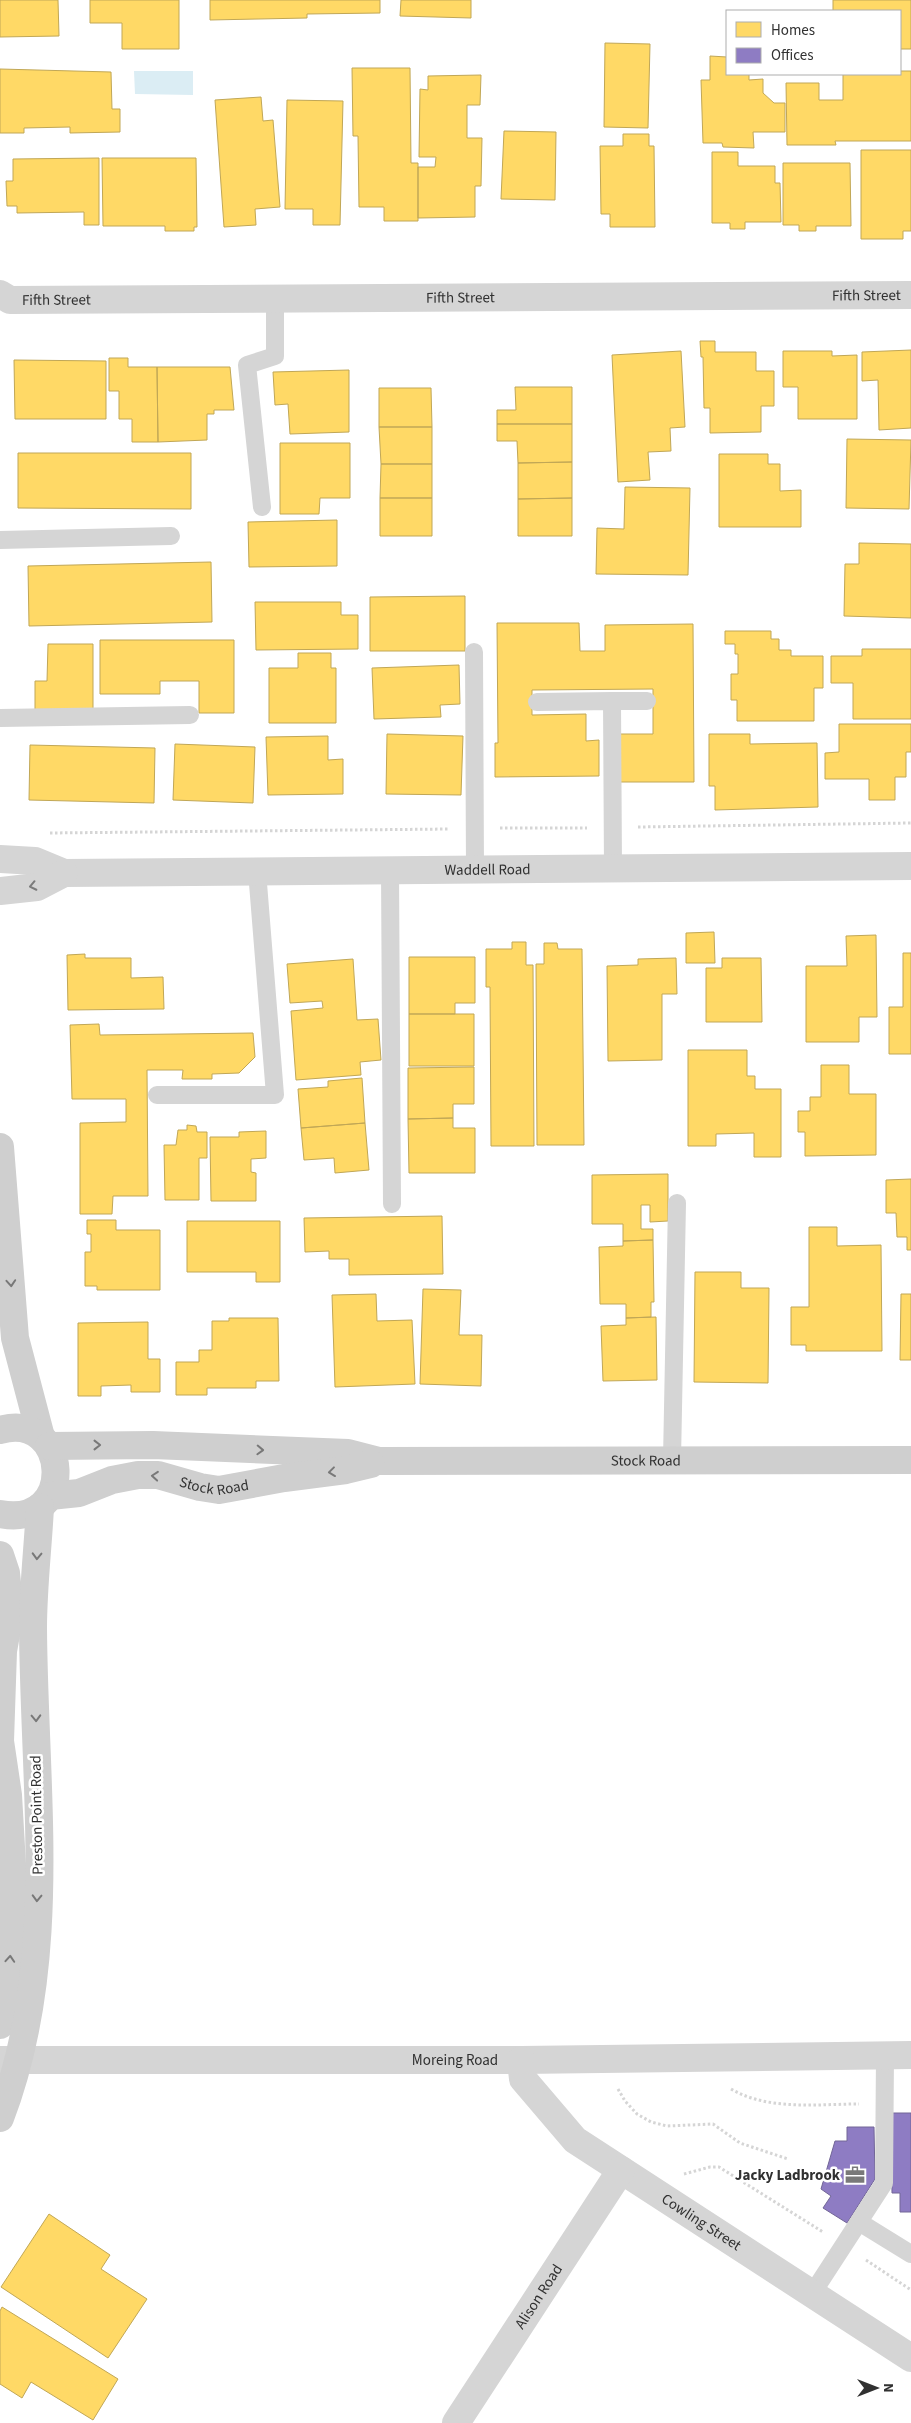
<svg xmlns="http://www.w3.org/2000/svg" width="911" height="2423" font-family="'Source Sans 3',sans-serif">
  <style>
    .water { fill: #dbedf4 }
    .homes { fill: #ffd966; stroke: #c1a756 }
    .offices { fill: #8e7cc3; stroke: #726697 }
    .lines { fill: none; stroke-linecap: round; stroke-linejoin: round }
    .path { stroke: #d5d5d5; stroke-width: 3; stroke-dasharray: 2.5 2.5; stroke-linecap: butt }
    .lane { stroke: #d5d5d5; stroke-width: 18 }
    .street { stroke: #d5d5d5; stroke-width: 28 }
    .secondary { stroke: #cfcfcf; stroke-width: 28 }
    .oneway { stroke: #7b7b7b }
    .oneway2 { stroke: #787878 }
    .labels { text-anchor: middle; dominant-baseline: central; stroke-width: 5; stroke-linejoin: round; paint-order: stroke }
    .street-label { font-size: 15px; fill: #313131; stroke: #fff }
    .poi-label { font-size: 15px; font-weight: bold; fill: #313131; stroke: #fff; text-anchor: end }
  </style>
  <rect width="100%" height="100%" fill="#fff"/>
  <path class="water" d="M 134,71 L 193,71 L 193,95 L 135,94 Z"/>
  <path class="homes" d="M 0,0 L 58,0 L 59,36 L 0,37 Z
    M 90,0 L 179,0 L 179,49 L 122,49 L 122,23 L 90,23 Z
    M 210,0 L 380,0 L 380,13 L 307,14 L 307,18 L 210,20 Z
    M 401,0 L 471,0 L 471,18 L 400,16 Z
    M 833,0 L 911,0 L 911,49 L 900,49 L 900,11 L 833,11 Z
    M 605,43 L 650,44 L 648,128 L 604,127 Z
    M 710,56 L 727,57 L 727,74 L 749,74 L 749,80 L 763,79 L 763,93 L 774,103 L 785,103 L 785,132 L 753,132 L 754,148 L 723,147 L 722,143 L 703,143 L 701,80 L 710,80 Z
    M 352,68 L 410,68 L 411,163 L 418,163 L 418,221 L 384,221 L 384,207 L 359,207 L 358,136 L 353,136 Z
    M 0,69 L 111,72 L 112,109 L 120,109 L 120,132 L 70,133 L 70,127 L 24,128 L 24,133 L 0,133 Z
    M 900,71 L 911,71 L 911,141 L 835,141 L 836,145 L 787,145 L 786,83 L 819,83 L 819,100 L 843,100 L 843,74 L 900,74 Z
    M 481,75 L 480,105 L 467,105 L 467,138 L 482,138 L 481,186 L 475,186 L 475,217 L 418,218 L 418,167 L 435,167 L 436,157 L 419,157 L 420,89 L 428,90 L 428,76 Z
    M 261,97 L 263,121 L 273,120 L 280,207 L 255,209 L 256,225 L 224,227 L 215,100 Z
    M 287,100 L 343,101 L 340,225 L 313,225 L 313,209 L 285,209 Z
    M 504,131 L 556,132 L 555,200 L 501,199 Z
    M 623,134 L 649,134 L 649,146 L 654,146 L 655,227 L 610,227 L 610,214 L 601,214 L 600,146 L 623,146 Z
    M 861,150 L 911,150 L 911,231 L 903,231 L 903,239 L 861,239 Z
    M 712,152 L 738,152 L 738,166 L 775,166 L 775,183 L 780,183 L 781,222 L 745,222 L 745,229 L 730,229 L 730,223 L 712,223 Z
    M 99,158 L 99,225 L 84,225 L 84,212 L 17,213 L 17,206 L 7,206 L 6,181 L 13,181 L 13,159 Z
    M 102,158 L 196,158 L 197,227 L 194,227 L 194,231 L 165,231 L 165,226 L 103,226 Z
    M 783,163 L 850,163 L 851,226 L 816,226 L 816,231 L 799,231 L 799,225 L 783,225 Z
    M 700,341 L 715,341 L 715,352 L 756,352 L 756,371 L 774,371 L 774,406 L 761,406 L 761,432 L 710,433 L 710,408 L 704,408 L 703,357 L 701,357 Z
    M 911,350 L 911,428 L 879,430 L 878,380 L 862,381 L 862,352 Z
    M 681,351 L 685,427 L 670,428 L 671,451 L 648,452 L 650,480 L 618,482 L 612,355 Z
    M 783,351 L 832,351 L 832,356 L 857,355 L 857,419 L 798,419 L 798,387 L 783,387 Z
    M 109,358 L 128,358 L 128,367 L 157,367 L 158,442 L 132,442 L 132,419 L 119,419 L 119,391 L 109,391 Z
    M 14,360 L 106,361 L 106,419 L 15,419 Z
    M 157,367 L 230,367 L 234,410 L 214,410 L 214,414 L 207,414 L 207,440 L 158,442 Z
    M 349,370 L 349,432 L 290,434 L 288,404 L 275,405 L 273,372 Z
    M 515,387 L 572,387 L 572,424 L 497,424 L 497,410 L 516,410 Z
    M 379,388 L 431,388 L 432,427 L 379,427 Z
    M 497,424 L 572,424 L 572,462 L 518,463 L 517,441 L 497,441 Z
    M 379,427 L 432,427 L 432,464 L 381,464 Z
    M 847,439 L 911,440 L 909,509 L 846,508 Z
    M 280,443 L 350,443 L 350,498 L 320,498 L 319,514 L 280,514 Z
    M 18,453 L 191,453 L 191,509 L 18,508 Z
    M 719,454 L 768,454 L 768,464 L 780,464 L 780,491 L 801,490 L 801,527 L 719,527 Z
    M 572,462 L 572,498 L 518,499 L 518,463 Z
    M 381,464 L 432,464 L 432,498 L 380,498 Z
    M 625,487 L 690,488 L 688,575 L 596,574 L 597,528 L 624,529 Z
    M 380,498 L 432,498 L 432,536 L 380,536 Z
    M 572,498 L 572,536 L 518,536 L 518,499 Z
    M 337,520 L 337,566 L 249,567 L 248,522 Z
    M 859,543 L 911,544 L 911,618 L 844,616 L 845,564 L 859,564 Z
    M 211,562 L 212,622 L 29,626 L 28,566 Z
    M 465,596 L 465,651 L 370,651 L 370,597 Z
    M 255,602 L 341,602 L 341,615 L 358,615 L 358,649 L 256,650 Z
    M 497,623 L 579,623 L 580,651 L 605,651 L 605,625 L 693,624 L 694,782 L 620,782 L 620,734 L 653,734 L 653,689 L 532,690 L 532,715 L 586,714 L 586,741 L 599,740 L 599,776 L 495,777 L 495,743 L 498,743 Z
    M 725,631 L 771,631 L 771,639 L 779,639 L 779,650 L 791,650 L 791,656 L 823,656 L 823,688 L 814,688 L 814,721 L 737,721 L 737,700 L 731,700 L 731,674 L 738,674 L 738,654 L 735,654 L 735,644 L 725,644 Z
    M 100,640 L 234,640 L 234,713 L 199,713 L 199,681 L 160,681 L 160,694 L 100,694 Z
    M 48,644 L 93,644 L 93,710 L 35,710 L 35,681 L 47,681 Z
    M 862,649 L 911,649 L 911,719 L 853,719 L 853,683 L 831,683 L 831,656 L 862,656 Z
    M 298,653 L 331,653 L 331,668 L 336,668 L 336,723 L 269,723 L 269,668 L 298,668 Z
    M 459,665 L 460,704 L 440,705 L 441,717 L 374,719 L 372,668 Z
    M 839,724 L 911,724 L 911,752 L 906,752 L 906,777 L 895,777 L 895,800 L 869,800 L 869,779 L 825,779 L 825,753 L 839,752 Z
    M 387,734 L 463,736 L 461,795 L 386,794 Z
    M 709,734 L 750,734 L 750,744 L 817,743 L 818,807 L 715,810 L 715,786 L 709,786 Z
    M 328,736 L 328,760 L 343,759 L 343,794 L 268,795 L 266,737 Z
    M 175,744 L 255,747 L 253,803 L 173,800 Z
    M 30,745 L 155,748 L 154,803 L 29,800 Z
    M 714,932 L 715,963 L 686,963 L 686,933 Z
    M 876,935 L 877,1017 L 859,1017 L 859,1042 L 806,1042 L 806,966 L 847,966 L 846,936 Z
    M 512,942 L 526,942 L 526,965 L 533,965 L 534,1146 L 491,1146 L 490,987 L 486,987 L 486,949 L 512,949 Z
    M 544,943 L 557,943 L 558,949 L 582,949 L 584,1145 L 537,1145 L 536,964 L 544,964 Z
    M 903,953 L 911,953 L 911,1054 L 889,1054 L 889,1007 L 903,1007 Z
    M 85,954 L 85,958 L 131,958 L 131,978 L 163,977 L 164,1009 L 68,1010 L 67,955 Z
    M 409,957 L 475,957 L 475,1003 L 455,1003 L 455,1014 L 409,1014 Z
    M 676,958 L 677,994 L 662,994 L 662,1060 L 608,1061 L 607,966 L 638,965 L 638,959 Z
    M 722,958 L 761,958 L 762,1022 L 706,1022 L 706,968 L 722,968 Z
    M 353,959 L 357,1020 L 378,1019 L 381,1060 L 360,1062 L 361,1075 L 296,1080 L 291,1011 L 323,1008 L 322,1001 L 290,1003 L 287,964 Z
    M 409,1014 L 474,1014 L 474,1066 L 409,1066 Z
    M 99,1024 L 100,1035 L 253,1033 L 255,1057 L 239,1073 L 212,1074 L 212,1079 L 182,1079 L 183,1070 L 147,1070 L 148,1196 L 113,1196 L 112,1214 L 80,1214 L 80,1123 L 126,1122 L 126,1099 L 72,1099 L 70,1025 Z
    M 688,1050 L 747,1050 L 747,1076 L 755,1076 L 755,1089 L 781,1089 L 781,1157 L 754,1157 L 754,1133 L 716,1134 L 716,1146 L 688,1146 Z
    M 821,1065 L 849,1065 L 849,1094 L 876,1094 L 876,1155 L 805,1156 L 805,1132 L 798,1132 L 798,1111 L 810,1111 L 810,1097 L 821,1097 Z
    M 474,1067 L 474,1104 L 453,1104 L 453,1118 L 408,1119 L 408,1068 Z
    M 362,1078 L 365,1123 L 301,1128 L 298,1089 L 328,1087 L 328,1081 Z
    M 453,1118 L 453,1128 L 475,1128 L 475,1173 L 409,1173 L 408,1119 Z
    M 365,1123 L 369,1170 L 335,1173 L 334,1158 L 304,1160 L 301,1128 Z
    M 187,1125 L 196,1126 L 197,1132 L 207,1132 L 207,1158 L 199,1158 L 199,1200 L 165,1200 L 164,1145 L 176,1145 L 178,1130 L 187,1130 Z
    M 266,1131 L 266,1158 L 251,1159 L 251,1172 L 256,1173 L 256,1201 L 211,1201 L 210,1137 L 239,1137 L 239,1132 Z
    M 668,1174 L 668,1221 L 650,1222 L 650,1205 L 641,1205 L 641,1229 L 653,1229 L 653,1240 L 623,1241 L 623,1224 L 592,1224 L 592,1175 Z
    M 911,1179 L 911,1250 L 907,1250 L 907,1237 L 897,1237 L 896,1213 L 886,1213 L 886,1180 Z
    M 442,1216 L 443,1274 L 349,1275 L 349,1259 L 329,1259 L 329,1251 L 305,1252 L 304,1218 Z
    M 87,1220 L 116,1220 L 116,1230 L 160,1230 L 160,1290 L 97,1290 L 97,1286 L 85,1286 L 85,1252 L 91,1252 L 91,1234 L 87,1234 Z
    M 187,1221 L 280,1221 L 280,1282 L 256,1282 L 256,1272 L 187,1272 Z
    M 809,1227 L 837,1227 L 837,1246 L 881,1245 L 882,1351 L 806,1351 L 806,1345 L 791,1345 L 791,1307 L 809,1307 Z
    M 653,1240 L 654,1302 L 651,1302 L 651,1317 L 626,1318 L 626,1304 L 600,1304 L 599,1247 L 623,1246 L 623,1241 Z
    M 695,1272 L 741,1272 L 741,1288 L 769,1288 L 768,1383 L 694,1382 Z
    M 423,1289 L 461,1290 L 459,1335 L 482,1335 L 481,1386 L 420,1384 Z
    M 376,1294 L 377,1321 L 412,1320 L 415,1384 L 335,1387 L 332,1295 Z
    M 901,1294 L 911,1294 L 911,1360 L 900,1360 Z
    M 656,1317 L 657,1380 L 603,1381 L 601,1326 L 626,1325 L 626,1318 Z
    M 229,1318 L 278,1318 L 279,1381 L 256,1381 L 256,1388 L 207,1388 L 207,1395 L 176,1395 L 176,1362 L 199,1362 L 199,1350 L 212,1350 L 212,1321 L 229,1321 Z
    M 148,1322 L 148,1359 L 160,1359 L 160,1392 L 131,1392 L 131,1385 L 101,1386 L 101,1396 L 78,1396 L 78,1323 Z
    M 49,2214 L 110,2255 L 101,2269 L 147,2299 L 108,2358 L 1,2287 Z
    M 2,2307 L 118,2379 L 93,2420 L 31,2382 L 22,2398 L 0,2384 L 0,2311 Z"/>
  <path class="offices" d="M 891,2113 L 911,2113 L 911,2212 L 900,2212 L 900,2193 L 892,2193 Z
    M 847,2127 L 874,2127 L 875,2179 L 847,2223 L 823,2208 L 831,2196 L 821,2189 L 835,2141 L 847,2141 Z"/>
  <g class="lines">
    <path class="path" d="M 638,827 L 911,823
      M 500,828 L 587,828
      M 50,833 L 449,829
      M 618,2089 L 625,2101 L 637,2114 L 651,2122 L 667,2126 L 713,2124 L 740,2143 L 788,2159
      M 731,2089 C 769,2111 817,2104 859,2104
      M 684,2174 L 710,2167 L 719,2167 L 823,2232
      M 866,2260 L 911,2290"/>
    <path class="lane" d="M 262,507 L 247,365 L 275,356 L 275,299
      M 0,540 L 171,536
      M 474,652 L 475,869
      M 612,701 L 647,701
      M 537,702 L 612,701 L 613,868
      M 0,718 L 190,715
      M 390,870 L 392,1204
      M 157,1095 L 275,1095 L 257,871
      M 672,1460 L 677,1203
      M 859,2222 L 911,2254
      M 812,2294 L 884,2183 L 885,2055"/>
    <g class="street">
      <path id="s1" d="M 0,294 L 10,300 L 911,295"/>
      <path id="s2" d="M 0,859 L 35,861 L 64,873 L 911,866"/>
      <path d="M 0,891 L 37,887 L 64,873"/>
      <path id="s3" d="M 0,2060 L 521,2060 L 911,2055"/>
      <path id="s4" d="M 521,2060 L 523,2079 L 575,2140 L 911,2358"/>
      <path id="s5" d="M 456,2423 L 621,2170"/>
    </g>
    <g class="secondary">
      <path d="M 0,1147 L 15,1338 L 41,1437"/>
      <path d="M 0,1430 C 70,1410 78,1529 0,1514"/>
      <path id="s6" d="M 49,1446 L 153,1445 L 348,1453 L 379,1461 L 911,1460"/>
      <path id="s7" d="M 50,1496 L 79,1493 L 112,1480 L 138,1475 L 158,1475 L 200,1487 L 219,1490 L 284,1478 L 346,1470 L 371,1464"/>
      <path d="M 0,1555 L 6,1573 L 10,1612 L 3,1651 L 0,1741 L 8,1795 L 14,1899 L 7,1991 L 0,2025"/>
      <path d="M 0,2118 C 60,1962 34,1791 33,1628 C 33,1588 38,1547 40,1507"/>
    </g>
  </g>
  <defs><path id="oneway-chevron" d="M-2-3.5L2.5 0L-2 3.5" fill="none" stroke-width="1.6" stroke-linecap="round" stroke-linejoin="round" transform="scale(1.25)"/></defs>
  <use class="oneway" href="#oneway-chevron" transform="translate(33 886) rotate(168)"/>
  <g class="oneway2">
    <use href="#oneway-chevron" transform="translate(11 1283) rotate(86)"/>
    <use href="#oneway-chevron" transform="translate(97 1445)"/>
    <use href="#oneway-chevron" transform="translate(260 1450) rotate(2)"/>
    <use href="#oneway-chevron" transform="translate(332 1472) rotate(173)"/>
    <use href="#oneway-chevron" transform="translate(155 1476) rotate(-175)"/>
    <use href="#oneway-chevron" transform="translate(37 1556) rotate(92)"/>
    <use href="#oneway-chevron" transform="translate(36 1718) rotate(88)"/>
    <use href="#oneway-chevron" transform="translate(37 1898) rotate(92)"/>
    <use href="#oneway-chevron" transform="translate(10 1959) rotate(-86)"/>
  </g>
  <defs>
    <symbol id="office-bare" viewBox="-9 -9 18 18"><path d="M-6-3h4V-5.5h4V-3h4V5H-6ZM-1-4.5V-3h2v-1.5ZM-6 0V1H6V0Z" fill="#797979" stroke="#fff" stroke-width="2.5" paint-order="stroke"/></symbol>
  </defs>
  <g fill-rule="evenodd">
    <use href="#office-bare" x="841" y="2161" width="28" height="28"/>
  </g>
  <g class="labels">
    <g class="street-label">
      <text stroke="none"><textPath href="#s1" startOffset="868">Fifth Street</textPath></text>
      <text stroke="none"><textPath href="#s1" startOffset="462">Fifth Street</textPath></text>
      <text stroke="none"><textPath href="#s1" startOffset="58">Fifth Street</textPath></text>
      <text stroke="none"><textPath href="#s2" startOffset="490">Waddell Road</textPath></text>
      <text stroke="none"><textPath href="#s6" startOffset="598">Stock Road</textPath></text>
      <text stroke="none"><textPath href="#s7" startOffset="169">Stock Road</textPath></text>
      <text transform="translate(37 1815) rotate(-91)">Preston Point Road</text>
      <text stroke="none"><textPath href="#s3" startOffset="455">Moreing Road</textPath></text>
      <text stroke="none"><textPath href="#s4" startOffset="250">Cowling Street</textPath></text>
      <text stroke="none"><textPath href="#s5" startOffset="151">Alison Road</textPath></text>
    </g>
    <g class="poi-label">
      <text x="840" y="2175">Jacky Ladbrook</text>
    </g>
  </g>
  <rect x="726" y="10" width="175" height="65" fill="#ffffff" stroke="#adadad"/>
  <rect x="736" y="22" width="25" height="15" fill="#ffd966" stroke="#adadad"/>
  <text x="771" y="35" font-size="15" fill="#313131">Homes</text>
  <rect x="736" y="48" width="25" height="15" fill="#8e7cc3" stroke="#adadad"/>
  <text x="771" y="60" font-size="15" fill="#313131">Offices</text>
  <g transform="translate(876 2388) rotate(90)" stroke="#ffffff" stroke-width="4" paint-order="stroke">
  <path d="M0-4L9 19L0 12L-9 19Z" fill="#313131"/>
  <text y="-8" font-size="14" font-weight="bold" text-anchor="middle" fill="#313131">N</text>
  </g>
</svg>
